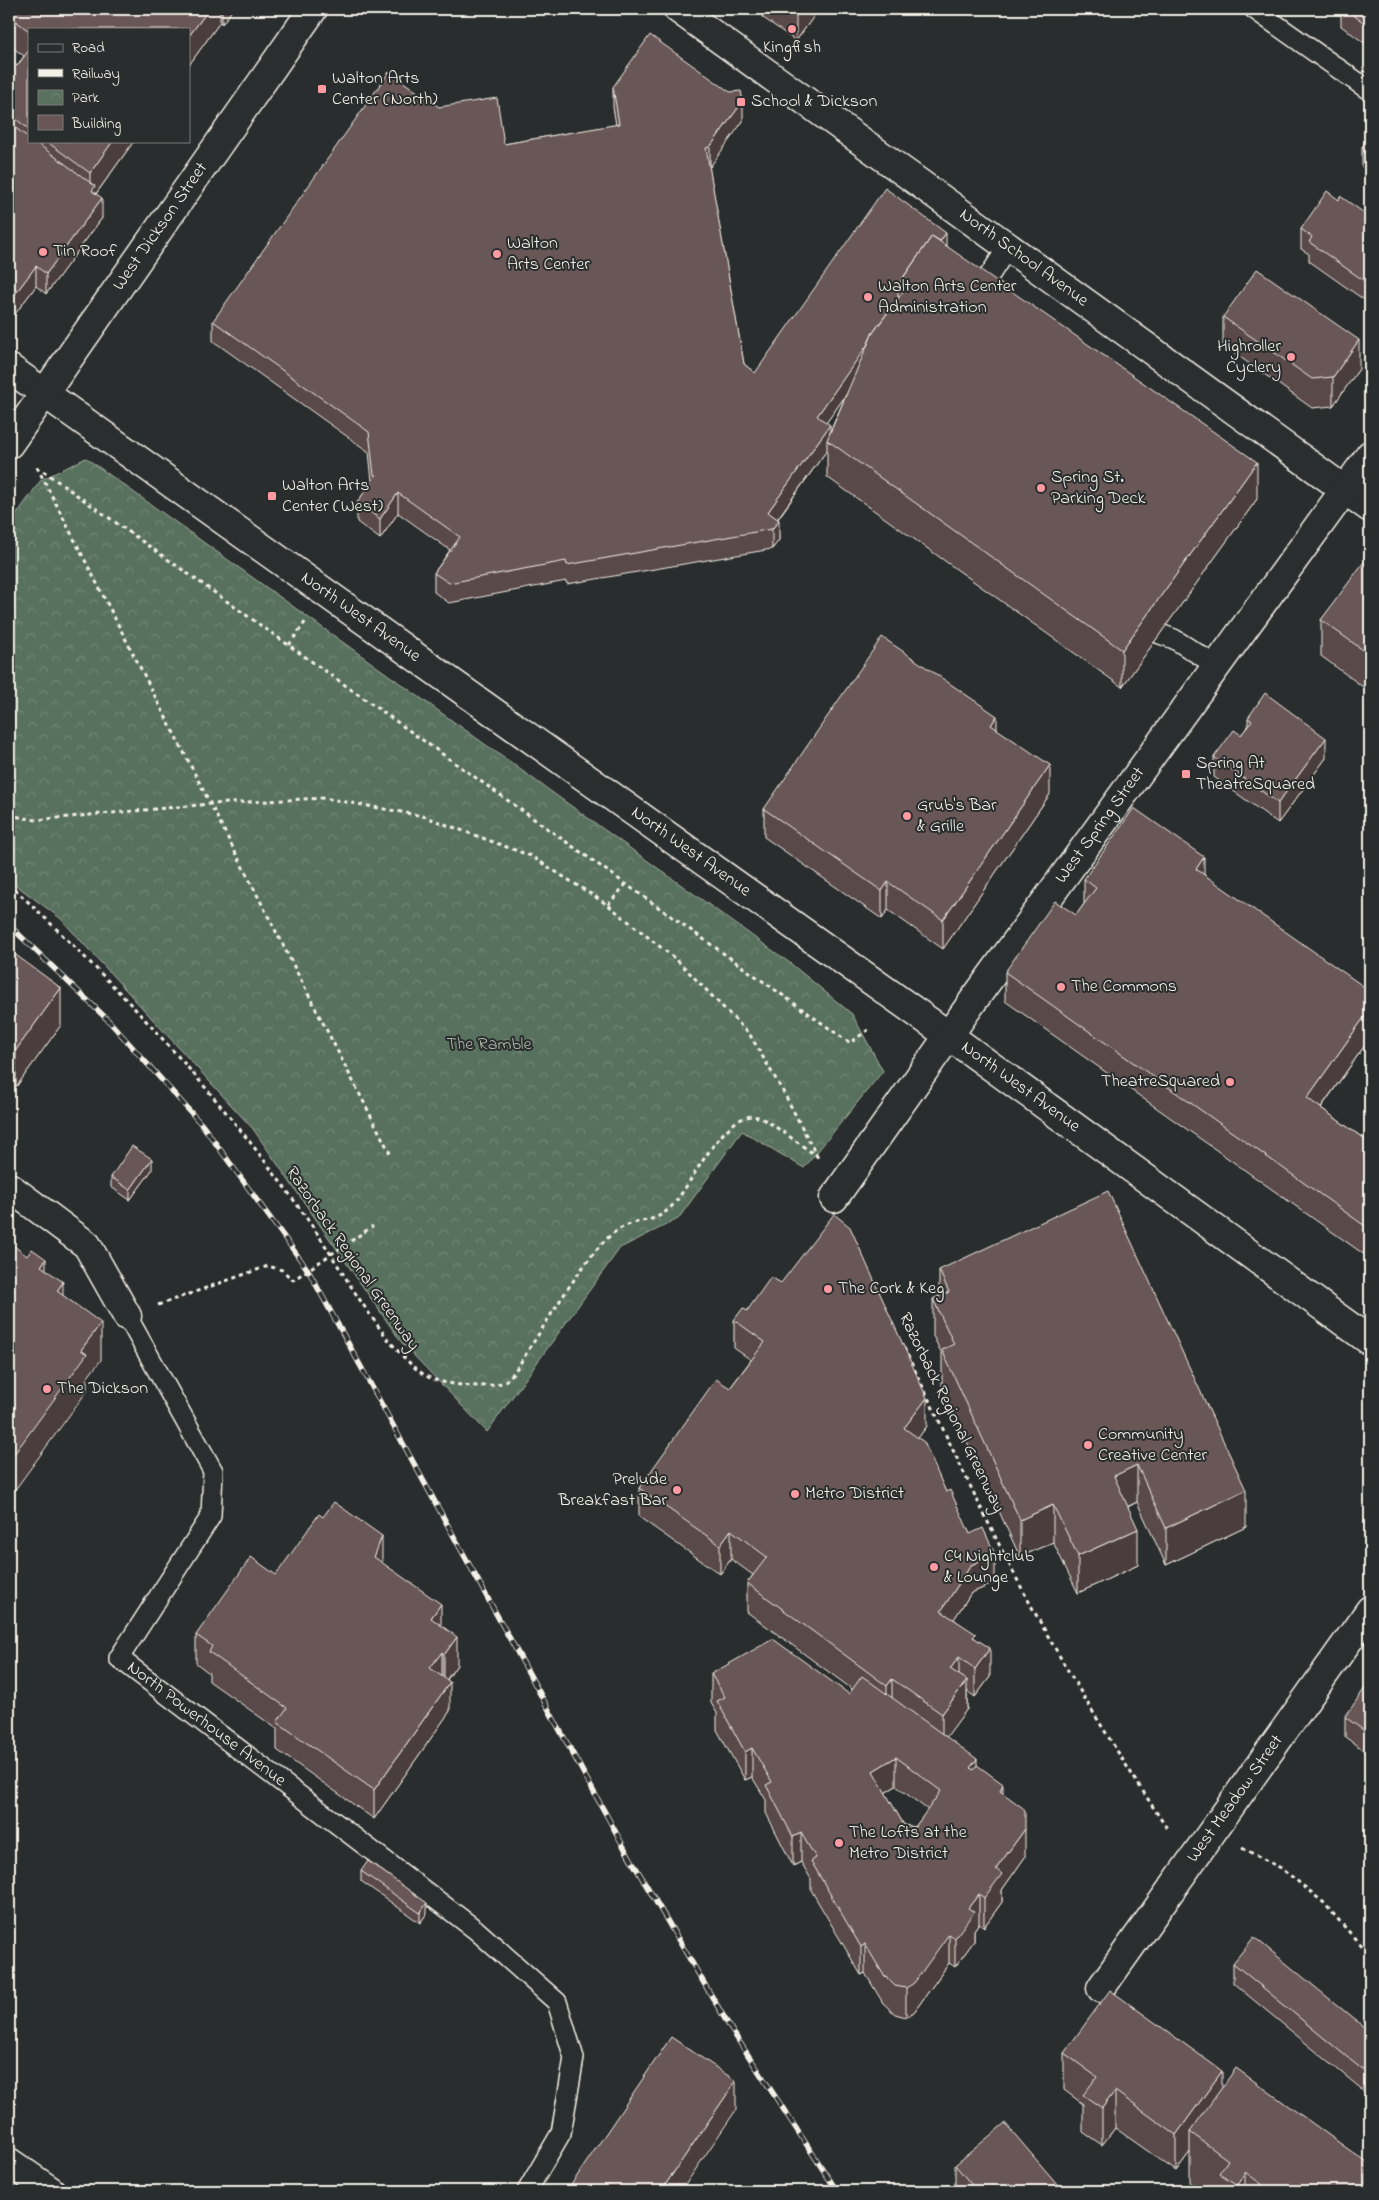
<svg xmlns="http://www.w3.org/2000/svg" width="1379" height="2200" font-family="'Indie Flower',sans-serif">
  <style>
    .cemetery { fill: url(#cemetery-stones); stroke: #a6b1a3 }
    .park { fill: url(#park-crowns); stroke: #a6b1a3 }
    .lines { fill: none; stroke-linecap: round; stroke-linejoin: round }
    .lane-casing { stroke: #f4f1e8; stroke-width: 22 }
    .street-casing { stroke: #f4f1e8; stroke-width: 31 }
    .secondary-casing { stroke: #f4f1e8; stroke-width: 31 }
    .path { stroke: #f4f1e8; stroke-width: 3; stroke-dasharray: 4 4; stroke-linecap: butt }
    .lane { stroke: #2a2d2e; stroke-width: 19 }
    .street { stroke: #2a2d2e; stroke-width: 28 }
    .secondary { stroke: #2a2d2e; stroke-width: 28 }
    .rail-casing { stroke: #f4f1e8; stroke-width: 5.5 }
    .rail { stroke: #2a2d2e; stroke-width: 4; stroke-dasharray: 11; stroke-linecap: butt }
    .wall { fill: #5a4a4a; stroke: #f4f1e8; fill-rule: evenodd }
    .shaded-wall { fill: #4a3c3c; stroke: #f4f1e8 }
    .building { fill: #695656; stroke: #f4f1e8; fill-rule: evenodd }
    .poi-dot { fill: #ff9aa2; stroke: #2a2d2e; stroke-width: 2 }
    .labels { text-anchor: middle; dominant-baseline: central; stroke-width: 4; stroke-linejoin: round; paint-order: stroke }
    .poi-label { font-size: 18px; fill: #f4f1e8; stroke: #2a2d2e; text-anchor: start }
    .street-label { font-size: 18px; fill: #f4f1e8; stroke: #2a2d2e }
    .park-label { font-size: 18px; fill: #aeb7aa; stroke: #2a2d2e }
  </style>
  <defs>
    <pattern id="cemetery-stones" width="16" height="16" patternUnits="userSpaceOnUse" patternTransform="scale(1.25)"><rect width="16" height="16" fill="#59715e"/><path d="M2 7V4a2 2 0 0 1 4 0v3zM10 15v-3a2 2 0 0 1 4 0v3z" fill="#718675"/></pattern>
    <pattern id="park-crowns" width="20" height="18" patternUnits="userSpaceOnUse" patternTransform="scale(1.25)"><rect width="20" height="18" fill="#59715e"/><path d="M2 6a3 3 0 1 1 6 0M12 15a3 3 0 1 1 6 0" fill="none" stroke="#718675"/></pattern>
  </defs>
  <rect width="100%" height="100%" fill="#2a2d2e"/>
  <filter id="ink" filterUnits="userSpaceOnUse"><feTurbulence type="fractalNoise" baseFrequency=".02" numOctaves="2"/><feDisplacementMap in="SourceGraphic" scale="10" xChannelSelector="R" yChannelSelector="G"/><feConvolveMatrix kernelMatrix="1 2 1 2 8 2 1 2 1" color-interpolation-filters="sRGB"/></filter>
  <g filter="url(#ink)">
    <path class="cemetery" d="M 9,2162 L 51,2191 L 9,2191 Z"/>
    <path class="park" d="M 86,458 L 790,963 L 852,1014 L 883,1071 L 804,1168 L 742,1131 L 678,1219 L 620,1248 L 487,1432 L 402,1343 L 253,1129 L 60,918 L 9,880 L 9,525 L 41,480 Z"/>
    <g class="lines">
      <defs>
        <g id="lane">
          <path d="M 1254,9 L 1370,91"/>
          <path d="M 976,296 L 1008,247"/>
          <path d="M 1160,634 L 1174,639 L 1217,666"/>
          <path id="s1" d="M 127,1316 L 213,1471 L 211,1516 L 119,1658 L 476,1930 L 557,2002 L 574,2058 L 561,2133 L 527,2191"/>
        </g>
        <g id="street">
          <path id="s2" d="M 678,9 L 1370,508"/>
          <path id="s3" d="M 9,368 L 948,1035 L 1370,1341"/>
          <path d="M 9,1187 L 87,1245 L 127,1316"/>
          <path id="s4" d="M 834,1198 L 973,1001 L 1370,455"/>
          <path id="s5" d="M 1101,1988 L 1370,1610"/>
          <path d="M 9,2162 L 51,2191"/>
        </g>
        <g id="secondary">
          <path id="s6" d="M 9,444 L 313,9"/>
        </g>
      </defs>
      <use href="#lane" class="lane-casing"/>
      <use href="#street" class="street-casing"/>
      <use href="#secondary" class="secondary-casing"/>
      <path class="path" d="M 37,467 L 392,1157
        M 43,471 L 850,1043 L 868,1030
        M 289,645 L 306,621
        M 9,815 L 36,820 L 210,804 L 324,798 L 423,816 L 531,856 L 608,905 L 679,962 L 750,1035 L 784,1093 L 817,1156
        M 9,884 C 125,992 232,1108 321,1239 C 345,1275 396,1367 435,1380 C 451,1385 491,1390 505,1381 C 517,1372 525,1354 533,1343 C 552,1313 571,1282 593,1254 C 601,1244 611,1233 623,1227 C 641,1218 654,1224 671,1207 C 691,1187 724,1108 758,1117 C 767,1119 806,1149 817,1156 L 818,1160
        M 608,905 L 626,884
        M 158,1305 L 268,1266 L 282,1270 L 293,1280 L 373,1226
        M 904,1348 C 951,1444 995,1543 1048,1636 C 1085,1701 1125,1764 1166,1827 L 1170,1829
        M 1242,1848 L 1281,1868 L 1323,1902 L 1370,1956"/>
      <use href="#lane" class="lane"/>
      <use href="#street" class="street"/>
      <use href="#secondary" class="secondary"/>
      <defs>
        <path id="rail" d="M 9,925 L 108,1020 L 203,1126 L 308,1270 L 625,1849 L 731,2029 L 837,2191"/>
      </defs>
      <use href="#rail" class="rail-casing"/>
      <use href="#rail" class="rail"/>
    </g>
    <path class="wall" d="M 9,9 L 233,9 L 222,24 L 220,22 L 189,65 L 189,29 L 29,29 L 29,141 L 134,141 L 96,194 L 102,218 L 46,294 L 36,286 L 9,322 L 9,60 L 17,66 L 24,56 L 9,45 Z
      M 762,9 L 819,9 L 796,41 L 762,17 Z
      M 1341,9 L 1370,9 L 1370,47 L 1341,26 Z
      M 613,87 L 743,121 L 709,167 L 744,364 L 755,373 L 946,246 L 1257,499 L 1122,687 L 827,477 L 827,450 L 778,519 L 779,540 L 772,549 L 567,584 L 566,581 L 449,603 L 434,592 L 434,573 L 450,550 L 398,513 L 380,539 L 357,522 L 357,503 L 372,481 L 369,452 L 213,341 L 213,321 L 439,107 L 504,144 L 616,125 L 613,107 ZM 846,395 L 830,432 L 826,423 Z
      M 1370,136 L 1370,183 L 1367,181 L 1367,171 L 1362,167 L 1362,147 Z
      M 1339,200 L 1370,217 L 1370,304 L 1309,261 L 1309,254 L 1301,249 L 1301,229 Z
      M 1223,317 L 1359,369 L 1333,406 L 1312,408 L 1223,345 Z
      M 1370,562 L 1370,692 L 1321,656 L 1321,620 Z
      M 1248,718 L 1326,758 L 1278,823 L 1214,777 L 1214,757 L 1241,735 L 1248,726 Z
      M 997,729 L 1050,794 L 943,949 L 888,910 L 882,919 L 764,837 L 764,809 Z
      M 1370,733 L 1370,787 L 1369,785 L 1369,736 Z
      M 1204,874 L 1370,1038 L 1321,1108 L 1370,1143 L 1365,1255 L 1005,1001 L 1005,972 L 1076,915 L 1084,904 L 1084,879 Z
      M 9,921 L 10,951 L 61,1025 L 16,1087 L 9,1082 Z
      M 152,1170 L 130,1200 L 111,1187 L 111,1177 Z
      M 939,1270 L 1246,1527 L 1166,1565 L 1137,1502 L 1128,1507 L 1138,1565 L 1078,1593 L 1053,1542 L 1020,1557 L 942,1387 L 942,1354 L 933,1336 L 933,1299 L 939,1296 Z
      M 747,1311 L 927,1426 L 918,1438 L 946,1492 L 970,1534 L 995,1583 L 971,1593 L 954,1619 L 976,1639 L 990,1677 L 975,1697 L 967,1691 L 967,1709 L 946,1737 L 977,1766 L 1003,1793 L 1025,1857 L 1002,1890 L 1002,1902 L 984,1927 L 979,1923 L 974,1930 L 974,1941 L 955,1967 L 949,1963 L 914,2012 L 906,2017 L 895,2014 L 883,2003 L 865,1973 L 861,1975 L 811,1890 L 811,1879 L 801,1862 L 793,1866 L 766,1813 L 766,1800 L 752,1777 L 745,1780 L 717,1730 L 717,1713 L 711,1703 L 711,1674 L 849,1694 L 852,1689 L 747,1612 L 747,1583 L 753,1575 L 731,1559 L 720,1574 L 639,1517 L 639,1488 L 730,1388 L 751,1360 L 734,1348 L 734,1320 ZM 896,1786 L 928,1810 L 915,1827 L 904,1825 L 885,1793 Z
      M 382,1563 L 441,1625 L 457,1665 L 447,1680 L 450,1711 L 374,1819 L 277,1750 L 277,1729 L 209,1681 L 209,1673 L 196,1663 L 196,1635 L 276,1575 Z
      M 1370,1692 L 1370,1755 L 1345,1737 L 1345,1717 Z
      M 361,1871 L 427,1913 L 420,1923 L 361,1881 Z
      M 1233,1963 L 1370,2032 L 1370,2096 L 1233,1983 Z
      M 1064,2053 L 1222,2087 L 1370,2191 L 1202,2191 L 1190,2182 L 1190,2152 L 1176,2171 L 1115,2128 L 1102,2145 L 1083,2132 L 1083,2104 L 1064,2090 Z
      M 955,2165 L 1063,2191 L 960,2191 L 955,2185 Z"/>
    <path class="shaded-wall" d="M 209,9 L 220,9 L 220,22 L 189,65 L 189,36 Z
      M 222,9 L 233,9 L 222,24 Z
      M 798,9 L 819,9 L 796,41 L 796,12 Z
      M 743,101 L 743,121 L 710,167 L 710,147 Z
      M 113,141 L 134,141 L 90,202 L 90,173 Z
      M 102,198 L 102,218 L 46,294 L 46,274 Z
      M 946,233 L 946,253 L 905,292 Z
      M 36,266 L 36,286 L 9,322 L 9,302 Z
      M 898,301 L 898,321 L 817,436 L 817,416 Z
      M 1359,340 L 1359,369 L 1333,406 L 1333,377 Z
      M 830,425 L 830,443 L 827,440 L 827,450 L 770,529 L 768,512 Z
      M 1257,462 L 1257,499 L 1122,687 L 1122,650 Z
      M 398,493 L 398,513 L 380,539 L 380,519 Z
      M 779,520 L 779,540 L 772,549 L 772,529 Z
      M 997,716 L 997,745 L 991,725 Z
      M 1326,738 L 1326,758 L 1278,823 L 1278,803 Z
      M 1050,765 L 1050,794 L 943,949 L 943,920 Z
      M 1204,857 L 1204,886 L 1196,869 Z
      M 888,882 L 888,910 L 882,919 L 882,891 Z
      M 10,923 L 10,959 L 9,962 L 9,925 Z
      M 61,988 L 61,1025 L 16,1087 L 16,1050 Z
      M 1370,1009 L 1370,1038 L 1307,1127 L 1307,1098 Z
      M 152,1159 L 152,1170 L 130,1200 L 130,1190 Z
      M 1370,1218 L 1370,1247 L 1365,1255 L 1365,1226 Z
      M 46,1259 L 46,1296 L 41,1266 Z
      M 63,1282 L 63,1319 L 57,1291 Z
      M 101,1323 L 101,1360 L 87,1378 L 87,1391 L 9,1498 L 9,1461 L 81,1350 Z
      M 927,1398 L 927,1426 L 904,1457 L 904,1428 Z
      M 1137,1465 L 1137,1502 L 1114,1513 L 1114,1476 Z
      M 1246,1490 L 1246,1527 L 1166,1565 L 1166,1528 Z
      M 1053,1505 L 1053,1542 L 1020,1557 L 1020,1520 Z
      M 1138,1529 L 1138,1565 L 1078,1593 L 1078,1556 Z
      M 731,1530 L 731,1559 L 720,1574 L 720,1545 Z
      M 382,1536 L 382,1565 L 374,1557 Z
      M 995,1554 L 995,1583 L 971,1593 L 941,1639 L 941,1611 L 971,1565 Z
      M 441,1604 L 441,1633 L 431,1618 Z
      M 457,1637 L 457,1665 L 444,1683 L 444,1655 Z
      M 990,1648 L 990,1677 L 975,1697 L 975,1669 Z
      M 442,1652 L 442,1681 L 430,1668 Z
      M 959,1657 L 959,1686 L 950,1669 Z
      M 892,1679 L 892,1708 L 887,1715 L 887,1686 Z
      M 967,1680 L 967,1709 L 942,1743 L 942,1714 Z
      M 450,1682 L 450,1711 L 374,1819 L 374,1790 Z
      M 752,1748 L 752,1777 L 745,1780 L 745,1752 Z
      M 896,1757 L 896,1786 L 873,1800 L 873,1771 Z
      M 977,1759 L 977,1788 L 970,1768 Z
      M 1003,1784 L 1003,1812 L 1000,1791 Z
      M 1025,1829 L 1025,1857 L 1002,1890 L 1002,1902 L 984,1927 L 984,1898 L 996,1869 Z
      M 801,1833 L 801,1862 L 793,1866 L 793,1837 Z
      M 979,1894 L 979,1923 L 974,1930 L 974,1941 L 955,1967 L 955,1938 L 968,1908 Z
      M 427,1903 L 427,1913 L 420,1923 L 420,1913 Z
      M 949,1934 L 949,1963 L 914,2012 L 906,2017 L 906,1988 Z
      M 865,1944 L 865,1973 L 861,1975 L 861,1947 Z
      M 1222,2071 L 1222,2108 L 1190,2132 L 1190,2152 L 1176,2171 L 1176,2135 Z
      M 736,2081 L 736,2110 L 681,2191 L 661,2191 Z
      M 1115,2091 L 1115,2128 L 1102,2145 L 1102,2108 Z
      M 1245,2172 L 1245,2191 L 1237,2191 L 1237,2185 Z"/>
    <path class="building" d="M 9,9 L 209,9 L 189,36 L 189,29 L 29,29 L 29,31 L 9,16 Z
      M 791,9 L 798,9 L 796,12 Z
      M 1345,9 L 1370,9 L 1370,27 Z
      M 650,35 L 730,92 L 741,91 L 743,101 L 710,147 L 706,148 L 744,364 L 755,373 L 885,188 L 946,233 L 940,241 L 932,236 L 898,285 L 898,298 L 872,334 L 868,344 L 817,416 L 830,425 L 768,512 L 779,520 L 772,529 L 567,565 L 566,561 L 449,583 L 434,573 L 460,537 L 398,493 L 380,519 L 357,503 L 376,475 L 374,475 L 369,432 L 213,321 L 389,72 L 439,107 L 497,98 L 504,144 L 619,124 L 613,87 Z
      M 29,50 L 29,129 L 9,114 L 9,60 L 17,66 Z
      M 9,123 L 29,138 L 29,141 L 34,141 L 95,186 L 92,191 L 102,198 L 46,274 L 36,266 L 9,302 Z
      M 1370,136 L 1370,153 L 1362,147 Z
      M 46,141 L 113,141 L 90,173 Z
      M 1370,157 L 1370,163 L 1367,161 Z
      M 1327,191 L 1339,200 L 1340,196 L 1370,217 L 1370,285 L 1309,242 L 1312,237 L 1301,229 Z
      M 932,236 L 1257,462 L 1122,650 L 827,440 L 872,334 L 905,289 L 898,285 Z
      M 1257,269 L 1359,340 L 1333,377 L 1312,379 L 1223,317 Z
      M 1370,562 L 1370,655 L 1321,620 L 1363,563 Z
      M 882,637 L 997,716 L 991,725 L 1050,765 L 943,920 L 888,882 L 882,891 L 764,809 Z
      M 1265,693 L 1326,738 L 1278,803 L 1214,757 L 1234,730 L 1241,735 L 1252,721 L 1248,718 Z
      M 1134,808 L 1204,857 L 1196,869 L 1370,991 L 1370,1009 L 1307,1098 L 1370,1143 L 1370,1218 L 1365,1226 L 1005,972 L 1055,901 L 1076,915 L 1096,888 L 1084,879 Z
      M 9,950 L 61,988 L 16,1050 L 9,1045 Z
      M 132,1146 L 152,1159 L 130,1190 L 111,1177 Z
      M 1108,1191 L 1246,1490 L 1166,1528 L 1137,1465 L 1114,1476 L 1138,1529 L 1078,1556 L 1053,1505 L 1020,1520 L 942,1350 L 954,1344 L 933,1299 L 949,1292 L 939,1270 Z
      M 834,1214 L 850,1227 L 927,1398 L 904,1428 L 924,1442 L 946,1492 L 950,1490 L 970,1534 L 983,1528 L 995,1554 L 971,1565 L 941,1611 L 976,1634 L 973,1637 L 990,1648 L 975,1669 L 959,1657 L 950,1669 L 967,1680 L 942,1714 L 892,1679 L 887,1686 L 747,1583 L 767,1557 L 731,1530 L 720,1545 L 639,1488 L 716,1379 L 730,1388 L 765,1342 L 734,1320 L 743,1308 L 747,1311 L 771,1277 L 781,1283 Z
      M 9,1242 L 27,1256 L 32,1249 L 46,1259 L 41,1266 L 63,1282 L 57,1291 L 101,1323 L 81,1350 L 87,1354 L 9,1461 Z
      M 334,1502 L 382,1536 L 374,1557 L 441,1604 L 431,1618 L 457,1637 L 444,1655 L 442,1652 L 430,1668 L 450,1682 L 374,1790 L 277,1722 L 287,1708 L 209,1652 L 212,1646 L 196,1635 L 251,1557 L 276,1575 L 319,1514 L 323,1517 Z
      M 773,1639 L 849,1694 L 862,1676 L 977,1759 L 970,1768 L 974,1770 L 977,1765 L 1003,1784 L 1000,1791 L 1023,1808 L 1025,1812 L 1025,1829 L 996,1869 L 1002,1874 L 984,1898 L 979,1894 L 968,1908 L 974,1912 L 955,1938 L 949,1934 L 914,1983 L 906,1988 L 895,1986 L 883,1974 L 865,1944 L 861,1947 L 811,1861 L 816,1858 L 801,1833 L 793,1837 L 766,1785 L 772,1782 L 752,1748 L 745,1752 L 717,1701 L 725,1697 L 711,1674 ZM 896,1757 L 941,1791 L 915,1827 L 904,1825 L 873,1771 Z
      M 1365,1688 L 1370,1692 L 1370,1735 L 1345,1717 Z
      M 368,1861 L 427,1903 L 420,1913 L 361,1871 Z
      M 1254,1937 L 1370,2032 L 1370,2076 L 1233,1963 Z
      M 1110,1990 L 1222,2071 L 1176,2135 L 1115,2091 L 1102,2108 L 1083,2095 L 1097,2077 L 1064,2053 Z
      M 671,2037 L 736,2081 L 661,2191 L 575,2191 L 569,2188 Z
      M 1236,2068 L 1370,2165 L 1370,2191 L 1271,2191 L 1245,2172 L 1237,2185 L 1219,2173 L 1228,2160 L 1190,2132 Z
      M 1005,2123 L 1063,2191 L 977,2191 L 955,2165 Z"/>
  </g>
  <g class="poi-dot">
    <circle cx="792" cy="29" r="5"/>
    <rect x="317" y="84" width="10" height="10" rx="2.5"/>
    <rect x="736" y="97" width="10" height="10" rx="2.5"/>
    <circle cx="43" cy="252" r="5"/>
    <circle cx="497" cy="254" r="5"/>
    <circle cx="868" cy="297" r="5"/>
    <circle cx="1291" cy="357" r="5"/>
    <circle cx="1041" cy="488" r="5"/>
    <rect x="267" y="491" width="10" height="10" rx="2.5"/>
    <rect x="1181" y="769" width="10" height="10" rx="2.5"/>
    <circle cx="907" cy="816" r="5"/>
    <circle cx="1061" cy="987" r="5"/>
    <circle cx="1230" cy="1082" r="5"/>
    <circle cx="828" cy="1289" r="5"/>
    <circle cx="47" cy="1389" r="5"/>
    <circle cx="1088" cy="1445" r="5"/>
    <circle cx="677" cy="1490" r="5"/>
    <circle cx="795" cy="1494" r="5"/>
    <circle cx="934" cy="1567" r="5"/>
    <circle cx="839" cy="1843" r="5"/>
  </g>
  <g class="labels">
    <g class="poi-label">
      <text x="792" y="48" text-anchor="middle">Kingfish</text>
      <text x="332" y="79">Walton Arts<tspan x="332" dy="21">Center (North)</tspan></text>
      <text x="751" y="102">School &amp; Dickson</text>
      <text x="507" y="244">Walton<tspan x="507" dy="21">Arts Center</tspan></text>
      <text x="53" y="252">Tin Roof</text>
      <text x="878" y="287">Walton Arts Center<tspan x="878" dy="21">Administration</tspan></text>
      <text x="1281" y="347" text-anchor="end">Highroller<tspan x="1281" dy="21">Cyclery</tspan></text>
      <text x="1051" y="478">Spring St.<tspan x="1051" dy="21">Parking Deck</tspan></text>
      <text x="282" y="486">Walton Arts<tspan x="282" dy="21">Center (West)</tspan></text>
      <text x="1196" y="764">Spring At<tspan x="1196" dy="21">TheatreSquared</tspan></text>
      <text x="917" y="806">Grub's Bar<tspan x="917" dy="21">&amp; Grille</tspan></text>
      <text x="1071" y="987">The Commons</text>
      <text x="1220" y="1082" text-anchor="end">TheatreSquared</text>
      <text x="838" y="1289">The Cork &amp; Keg</text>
      <text x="57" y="1389">The Dickson</text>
      <text x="1098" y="1435">Community<tspan x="1098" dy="21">Creative Center</tspan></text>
      <text x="667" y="1480" text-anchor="end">Prelude<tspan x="667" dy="21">Breakfast Bar</tspan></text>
      <text x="805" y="1494">Metro District</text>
      <text x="944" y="1557">C4 Nightclub<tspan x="944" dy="21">&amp; Lounge</tspan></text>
      <text x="849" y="1833">The Lofts at the<tspan x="849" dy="21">Metro District</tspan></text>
    </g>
    <g class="street-label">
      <text stroke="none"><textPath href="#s6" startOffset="265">West Dickson Street</textPath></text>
      <text stroke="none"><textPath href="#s2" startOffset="426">North School Avenue</textPath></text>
      <text stroke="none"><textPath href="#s3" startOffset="431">North West Avenue</textPath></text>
      <text stroke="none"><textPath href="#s4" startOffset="458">West Spring Street</textPath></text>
      <text stroke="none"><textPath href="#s3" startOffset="836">North West Avenue</textPath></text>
      <text stroke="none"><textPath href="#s3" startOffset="1241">North West Avenue</textPath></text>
      <text transform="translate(352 1259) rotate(55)">Razorback Regional Greenway</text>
      <text transform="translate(951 1413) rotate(64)">Razorback Regional Greenway</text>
      <text stroke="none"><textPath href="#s1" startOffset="501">North Powerhouse Avenue</textPath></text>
      <text stroke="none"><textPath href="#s5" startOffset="232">West Meadow Street</textPath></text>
    </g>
    <g class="park-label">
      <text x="489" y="1045">The Ramble</text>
    </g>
  </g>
  <rect width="1379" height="2200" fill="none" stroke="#2a2d2e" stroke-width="30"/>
  <rect x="15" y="15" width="1349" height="2170" fill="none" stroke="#f4f1e8" stroke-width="2" filter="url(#ink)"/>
  <rect x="28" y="28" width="162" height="115" fill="#2a2d2e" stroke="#7b7b78"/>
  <rect x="38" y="44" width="25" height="8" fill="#2a2d2e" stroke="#7b7b78"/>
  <text x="72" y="52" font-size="15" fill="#f4f1e8">Road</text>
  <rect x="38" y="69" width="25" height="8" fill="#f4f1e8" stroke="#7b7b78"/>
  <text x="72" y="78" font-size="15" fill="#f4f1e8">Railway</text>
  <rect x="38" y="90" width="25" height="15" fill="url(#park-crowns)" stroke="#7b7b78"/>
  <text x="72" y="102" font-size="15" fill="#f4f1e8">Park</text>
  <rect x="38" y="115" width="25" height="15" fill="#695656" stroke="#7b7b78"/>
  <text x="72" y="128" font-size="15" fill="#f4f1e8">Building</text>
</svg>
